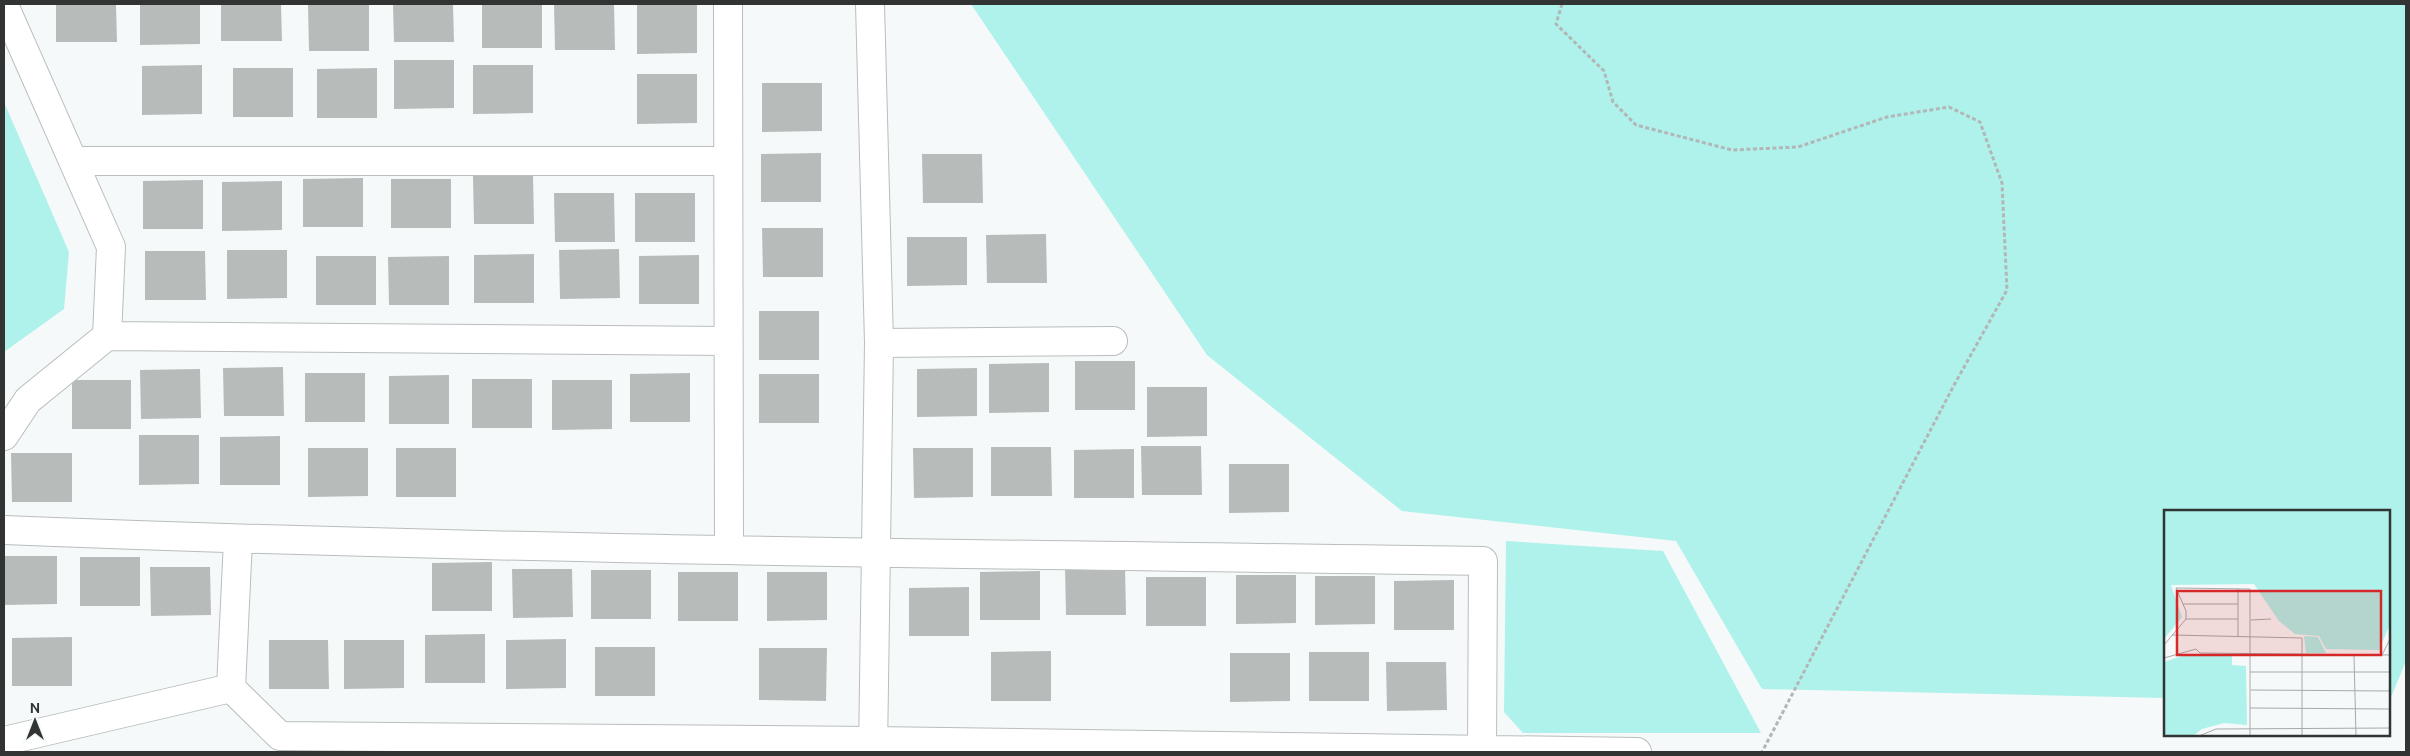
<svg xmlns="http://www.w3.org/2000/svg" width="2410" height="756" font-family="Ubuntu,sans-serif">
  <style>
    .green { fill: #aef2eb }
    .building { fill: #b7bcbb }
    .lines { fill: none; stroke-linecap: round; stroke-linejoin: round }
    .minor-casing { stroke: #b9bdbd; stroke-width: 30 }
    .path { stroke: #b3b6b6; stroke-width: 3; stroke-dasharray: 4 2.5; stroke-linecap: butt }
    .minor { stroke: #fff; stroke-width: 28 }
    .inset-road { fill: none; stroke: #a7aaaa; stroke-width: 1 }
    .view { fill: #d62828; fill-opacity: 0.15; stroke: #d62828; stroke-width: 2.5 }
    .inset-edge { fill: none; stroke: #323434; stroke-width: 2.5 }
  </style>
  <rect width="100%" height="100%" fill="#f5f9f9"/>
  <path class="green" d="M 971,4 L 2406,4 L 2406,661 L 2389,702 L 2389,511 L 2165,511 L 2165,698 L 1762,689 L 1676,541 L 1402,511 L 1207,355 Z
    M 4,102 L 69,252 L 64,309 L 4,352 Z
    M 1506,541 L 1663,551 L 1761,733 L 1523,733 L 1504,712 Z"/>
  <path class="building" d="M 56,4 L 116,4 L 117,42 L 56,42 Z
    M 140,4 L 200,4 L 200,44 L 140,45 Z
    M 221,4 L 281,4 L 282,41 L 221,41 Z
    M 308,4 L 369,4 L 369,51 L 309,51 Z
    M 393,4 L 453,4 L 454,42 L 394,42 Z
    M 482,4 L 542,4 L 542,48 L 482,48 Z
    M 554,4 L 614,4 L 615,50 L 555,50 Z
    M 637,5 L 697,5 L 697,53 L 637,54 Z
    M 394,60 L 454,60 L 454,108 L 394,109 Z
    M 202,65 L 202,114 L 142,115 L 142,66 Z
    M 473,65 L 533,65 L 533,113 L 473,114 Z
    M 233,68 L 293,68 L 293,117 L 233,117 Z
    M 377,68 L 377,118 L 317,118 L 317,69 Z
    M 637,74 L 697,74 L 697,123 L 637,124 Z
    M 762,83 L 822,83 L 822,131 L 762,132 Z
    M 821,153 L 821,202 L 761,202 L 761,154 Z
    M 922,154 L 982,154 L 983,203 L 923,203 Z
    M 533,175 L 534,224 L 474,224 L 473,176 Z
    M 363,178 L 363,227 L 303,227 L 303,179 Z
    M 391,179 L 451,179 L 451,228 L 391,228 Z
    M 203,180 L 203,229 L 143,229 L 143,181 Z
    M 282,181 L 282,230 L 222,231 L 222,182 Z
    M 554,193 L 614,193 L 615,242 L 555,242 Z
    M 635,193 L 695,193 L 695,242 L 635,242 Z
    M 762,228 L 823,228 L 823,277 L 763,277 Z
    M 1046,234 L 1047,283 L 987,283 L 986,235 Z
    M 907,237 L 967,237 L 967,285 L 907,286 Z
    M 619,249 L 620,298 L 560,299 L 559,250 Z
    M 227,250 L 287,250 L 287,298 L 227,299 Z
    M 145,251 L 205,251 L 206,300 L 145,300 Z
    M 534,254 L 534,303 L 474,303 L 474,255 Z
    M 699,255 L 699,304 L 639,304 L 639,256 Z
    M 316,256 L 376,256 L 376,305 L 316,305 Z
    M 449,256 L 449,305 L 389,305 L 388,257 Z
    M 759,311 L 819,311 L 819,360 L 759,360 Z
    M 1075,361 L 1135,361 L 1135,410 L 1075,410 Z
    M 1049,363 L 1049,412 L 989,413 L 989,364 Z
    M 283,367 L 284,416 L 224,416 L 223,368 Z
    M 977,368 L 977,416 L 917,417 L 917,369 Z
    M 200,369 L 201,418 L 141,419 L 140,370 Z
    M 305,373 L 365,373 L 365,422 L 305,422 Z
    M 690,373 L 690,422 L 630,422 L 630,374 Z
    M 759,374 L 819,374 L 819,423 L 759,423 Z
    M 449,375 L 449,424 L 389,424 L 389,376 Z
    M 472,379 L 532,379 L 532,428 L 472,428 Z
    M 72,380 L 131,380 L 131,429 L 72,429 Z
    M 552,380 L 612,380 L 612,429 L 552,430 Z
    M 1147,387 L 1207,387 L 1207,436 L 1147,437 Z
    M 139,435 L 199,435 L 199,484 L 139,485 Z
    M 280,436 L 280,485 L 220,485 L 220,437 Z
    M 1141,446 L 1201,446 L 1202,495 L 1142,495 Z
    M 991,447 L 1051,447 L 1052,496 L 991,496 Z
    M 308,448 L 368,448 L 368,496 L 308,497 Z
    M 396,448 L 456,448 L 456,497 L 396,497 Z
    M 913,448 L 973,448 L 973,497 L 914,498 Z
    M 1134,449 L 1134,498 L 1074,498 L 1074,450 Z
    M 11,453 L 72,453 L 72,502 L 12,502 Z
    M 1229,464 L 1289,464 L 1289,512 L 1229,513 Z
    M 4,556 L 57,556 L 57,604 L 4,605 Z
    M 80,557 L 140,557 L 140,606 L 80,606 Z
    M 492,562 L 492,611 L 432,611 L 432,563 Z
    M 1125,566 L 1126,615 L 1066,615 L 1065,567 Z
    M 150,567 L 210,567 L 211,615 L 151,616 Z
    M 512,569 L 572,569 L 573,617 L 513,618 Z
    M 591,570 L 651,570 L 651,619 L 591,619 Z
    M 1040,571 L 1040,620 L 980,620 L 980,572 Z
    M 678,572 L 738,572 L 738,621 L 678,621 Z
    M 767,572 L 827,572 L 827,620 L 767,621 Z
    M 1236,575 L 1296,575 L 1296,623 L 1236,624 Z
    M 1315,576 L 1375,576 L 1375,624 L 1315,625 Z
    M 1146,577 L 1206,577 L 1206,626 L 1146,626 Z
    M 1454,580 L 1454,630 L 1394,630 L 1394,581 Z
    M 969,587 L 969,636 L 909,636 L 909,588 Z
    M 485,634 L 485,683 L 425,683 L 425,635 Z
    M 72,637 L 72,686 L 12,686 L 12,638 Z
    M 566,639 L 566,688 L 506,689 L 506,640 Z
    M 269,640 L 328,640 L 329,689 L 269,689 Z
    M 344,640 L 404,640 L 404,688 L 344,689 Z
    M 595,647 L 655,647 L 655,696 L 595,696 Z
    M 759,648 L 827,648 L 826,701 L 759,700 Z
    M 1051,651 L 1051,701 L 991,701 L 991,652 Z
    M 1309,652 L 1369,652 L 1369,701 L 1309,701 Z
    M 1230,653 L 1290,653 L 1290,701 L 1230,702 Z
    M 1386,662 L 1446,662 L 1447,710 L 1387,711 Z"/>
  <g class="lines">
    <defs>
      <path id="minor" d="M 728,4 L 729,550
        M 870,4 L 879,343 L 873,752
        M 4,5 L 111,247 L 107,336
        M 73,161 L 728,161
        M 879,343 L 1113,341
        M 4,436 L 28,400 L 107,336 L 728,341
        M 4,530 C 497,550 990,554 1483,561 L 1482,752
        M 238,540 L 231,688 L 280,736 L 873,741 L 1637,752
        M 4,741 L 231,688"/>
    </defs>
    <use href="#minor" class="minor-casing"/>
    <path class="path" d="M 1562,4 L 1556,24 L 1604,71 L 1613,102 L 1636,125 L 1732,150 L 1798,147 L 1887,117 L 1949,107 L 1980,122 L 2002,183 L 2007,290 L 1953,387 L 1762,752"/>
    <use href="#minor" class="minor"/>
  </g>
  <g transform="translate(2164 510)">
    <rect width="226" height="226" fill="#f5f9f9"/>
    <path d="M 0,0 L 226,0 L 226,114 L 215,140 L 162,139 L 155,126 L 131,124 L 115,111 L 90,74 L 7,75 L 18,107 L 0,129 ZM 140,126 L 154,127 L 162,143 L 142,143 ZM 21,145 L 68,146 L 68,155 L 82,156 L 83,215 L 60,213 L 38,219 L 29,226 L 0,226 L 0,152 Z" fill="#aef2eb"/>
    <path class="inset-road" d="M 74,79 L 74,127M 19,94 L 74,94M 22,109 L 22,101 L 12,78 L 86,79 L 86,226M 87,110 L 107,109M 8,125 L 138,128 L 138,226M 0,135 L 22,109 L 74,109M 190,145 L 192,226M 218,145 L 227,127M 0,148 L 32,139 L 36,143 L 227,145M 86,162 L 227,162M 87,180 L 227,181M 86,198 L 227,199M 35,226 L 52,219 L 227,218"/>
    <path class="view" d="M 13,81 L 217,81 L 217,145 L 13,145 Z"/>
    <rect width="226" height="226" class="inset-edge"/>
  </g>
  <rect width="2410" height="756" fill="none" stroke="#323434" stroke-width="10"/>
  <g transform="translate(35 721)" stroke="#f5f9f9" stroke-width="4" paint-order="stroke">
  <path d="M0-4L9 19L0 12L-9 19Z" fill="#323434"/>
  <text y="-8" font-size="14" font-weight="bold" text-anchor="middle" fill="#323434">N</text>
  </g>
</svg>
